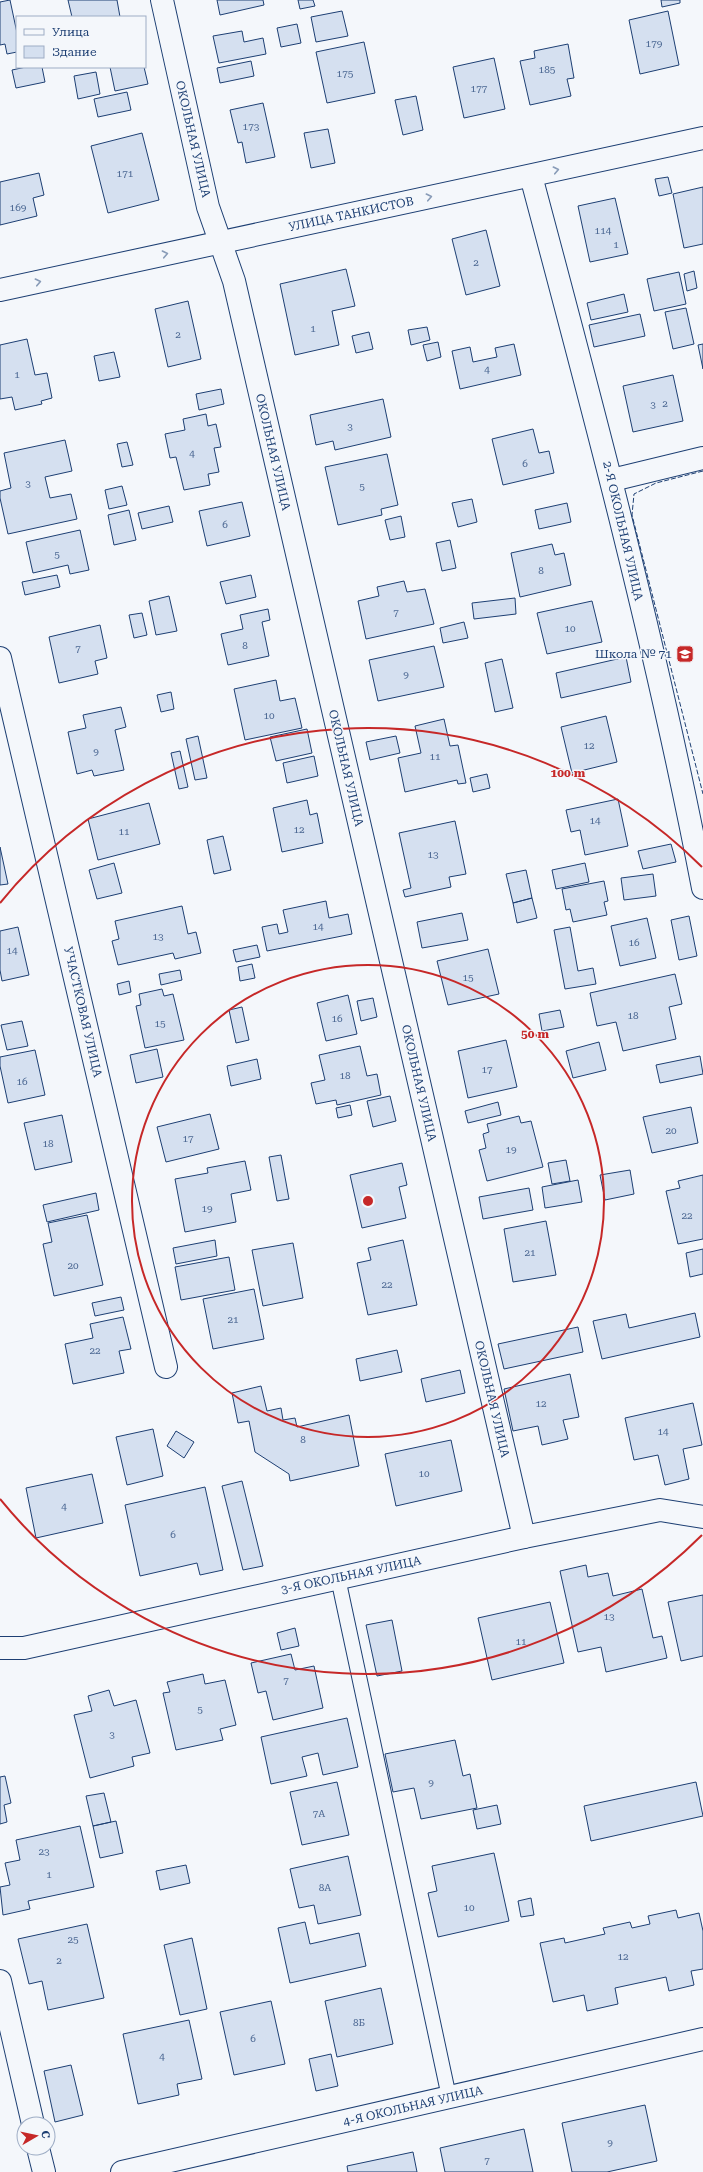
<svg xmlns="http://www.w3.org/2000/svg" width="703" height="2172" font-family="'Roboto Serif',serif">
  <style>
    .building { fill: #d5e0f0; stroke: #1d3f73 }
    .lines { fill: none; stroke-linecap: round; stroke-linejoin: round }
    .lane-casing { stroke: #1d3f73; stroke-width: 16 }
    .street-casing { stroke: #1d3f73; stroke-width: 24 }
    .secondary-casing { stroke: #1d3f73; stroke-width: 24 }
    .lane { stroke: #f4f7fb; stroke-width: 14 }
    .street { stroke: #f4f7fb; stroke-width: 22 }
    .secondary { stroke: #f4f7fb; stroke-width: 22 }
    .fence { stroke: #1d3f73; stroke-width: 1; stroke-dasharray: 5 2; stroke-linecap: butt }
    .oneway { stroke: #889bb7 }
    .ring { fill: none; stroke: #c62828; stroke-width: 2 }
    .labels { text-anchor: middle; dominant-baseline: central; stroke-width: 3; stroke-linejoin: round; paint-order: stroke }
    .number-label { font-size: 10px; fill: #4b6792 }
    .street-label { font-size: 12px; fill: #1d3f73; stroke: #f4f7fb }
    .poi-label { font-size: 12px; fill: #1d3f73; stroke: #f4f7fb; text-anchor: end }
    .centre { fill: #c62828; stroke: #f4f7fb; stroke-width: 2 }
    .ring-label { font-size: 12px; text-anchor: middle; font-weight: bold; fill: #c62828; stroke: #f4f7fb; stroke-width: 3; stroke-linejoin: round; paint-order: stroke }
  </style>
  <rect width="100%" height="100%" fill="#f4f7fb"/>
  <path class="building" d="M 10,0 L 17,33 L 17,52 L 7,54 L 5,44 L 0,45 L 0,2 Z
    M 68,0 L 117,0 L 120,17 L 72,17 Z
    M 217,0 L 263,0 L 264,5 L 220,15 Z
    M 298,0 L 313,0 L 315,6 L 300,9 Z
    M 661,0 L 680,0 L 680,3 L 662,7 Z
    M 342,11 L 348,36 L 316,42 L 311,17 Z
    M 668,11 L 679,65 L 640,74 L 629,20 Z
    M 297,24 L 301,43 L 281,47 L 277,28 Z
    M 242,31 L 244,42 L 263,38 L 266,54 L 219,63 L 213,36 Z
    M 364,42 L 375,93 L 327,103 L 316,52 Z
    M 568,44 L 574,78 L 567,79 L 571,96 L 530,105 L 520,61 L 535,58 L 534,51 Z
    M 494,58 L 505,109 L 464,118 L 453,67 Z
    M 251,61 L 254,76 L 220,83 L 217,68 Z
    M 26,67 L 42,67 L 45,82 L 16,88 L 12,70 Z
    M 110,67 L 144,67 L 148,84 L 115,91 Z
    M 96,72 L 100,94 L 78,99 L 74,76 Z
    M 127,92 L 131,110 L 98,117 L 94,99 Z
    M 416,96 L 423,130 L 403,135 L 395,100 Z
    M 263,103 L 275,157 L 246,163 L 242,142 L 238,143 L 230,110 Z
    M 328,129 L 335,163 L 311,168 L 304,133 Z
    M 142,133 L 159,200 L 108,213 L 91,146 Z
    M 39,173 L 44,195 L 33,198 L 37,216 L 0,225 L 0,182 Z
    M 668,177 L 672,193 L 659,196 L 655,179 Z
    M 703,187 L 703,244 L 684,248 L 673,194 Z
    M 615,198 L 628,254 L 590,262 L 578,206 Z
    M 486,230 L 500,286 L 466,295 L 452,239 Z
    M 346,269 L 355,306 L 332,311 L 339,345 L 295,355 L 280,284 Z
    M 694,271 L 697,288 L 687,291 L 684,274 Z
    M 679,272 L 686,304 L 654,311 L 647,279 Z
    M 624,294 L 628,312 L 591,320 L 587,303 Z
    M 188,301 L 201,359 L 168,367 L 155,309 Z
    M 686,308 L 694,344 L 673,349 L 665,312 Z
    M 640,314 L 645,336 L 594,347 L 589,325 Z
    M 427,327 L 430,340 L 411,345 L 408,330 Z
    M 369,332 L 373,349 L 356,353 L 352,336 Z
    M 27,339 L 35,375 L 47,373 L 52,398 L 41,401 L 42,404 L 15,410 L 12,397 L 0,399 L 0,345 Z
    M 438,342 L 441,357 L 427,361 L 423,345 Z
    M 514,344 L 521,375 L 460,389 L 452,351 L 470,347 L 473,362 L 497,357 L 495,348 Z
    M 703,344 L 703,369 L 698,345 Z
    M 114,352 L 120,377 L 99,381 L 94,356 Z
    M 673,375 L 683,421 L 633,432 L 623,386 Z
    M 221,389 L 224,404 L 199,410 L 196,394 Z
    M 383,399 L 391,437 L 335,450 L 333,441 L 316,445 L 310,415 Z
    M 206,414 L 208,426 L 216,424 L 221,447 L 214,448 L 219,472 L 208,474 L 210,485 L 184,490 L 176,457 L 170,458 L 165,434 L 185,430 L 183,419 Z
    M 533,429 L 539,453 L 549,451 L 554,473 L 503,485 L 492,439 Z
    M 65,440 L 72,471 L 45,477 L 50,498 L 71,494 L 77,519 L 8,534 L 0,498 L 0,491 L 11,488 L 4,453 Z
    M 127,442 L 133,465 L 122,467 L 117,444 Z
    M 387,454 L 398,505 L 381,509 L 382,515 L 338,525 L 325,467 Z
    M 122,486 L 127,505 L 109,509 L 105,490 Z
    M 472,499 L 477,522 L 458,527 L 452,503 Z
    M 242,502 L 250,536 L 207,546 L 199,511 Z
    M 567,503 L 571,522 L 539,529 L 535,510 Z
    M 169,506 L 173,522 L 142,529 L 138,513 Z
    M 129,510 L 136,540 L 114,545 L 108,515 Z
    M 401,516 L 405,537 L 390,540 L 385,520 Z
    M 80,530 L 89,570 L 70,574 L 68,565 L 33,573 L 26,542 Z
    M 450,540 L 456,568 L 442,571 L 436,543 Z
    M 552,544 L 555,555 L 564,553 L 571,585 L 520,597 L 511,553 Z
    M 57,575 L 60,587 L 25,595 L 22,582 Z
    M 251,575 L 256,597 L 226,604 L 220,582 Z
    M 404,581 L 407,592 L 425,589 L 434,624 L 366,639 L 358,601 L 379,596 L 377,587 Z
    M 169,596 L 177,631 L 156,635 L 149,601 Z
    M 515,598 L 516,614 L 474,619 L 472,603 Z
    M 592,601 L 602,642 L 547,654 L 537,613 Z
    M 268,609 L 270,620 L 262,622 L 269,656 L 228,665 L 221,634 L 243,629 L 240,615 Z
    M 142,613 L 147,635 L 134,638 L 129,615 Z
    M 464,622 L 468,638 L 443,643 L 440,628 Z
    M 100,625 L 107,658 L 95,661 L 98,674 L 59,683 L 49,637 Z
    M 434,646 L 444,687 L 378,701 L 369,660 Z
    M 626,657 L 631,682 L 561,698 L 556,673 Z
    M 502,659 L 513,708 L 495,712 L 485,663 Z
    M 276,680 L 280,701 L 295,698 L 302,728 L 245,740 L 234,689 Z
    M 171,692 L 174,709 L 161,712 L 157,695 Z
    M 121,707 L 126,727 L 115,730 L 124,770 L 94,776 L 92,770 L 77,774 L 68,732 L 86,728 L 83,715 Z
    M 606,716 L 617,762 L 572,773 L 561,727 Z
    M 444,719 L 450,746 L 458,745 L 466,783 L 458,784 L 457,780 L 405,792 L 398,758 L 421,753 L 415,726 Z
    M 307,729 L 312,753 L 276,761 L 270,737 Z
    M 198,736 L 207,778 L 195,780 L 186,739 Z
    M 396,736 L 400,753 L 370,760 L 366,742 Z
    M 180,751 L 188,787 L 179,789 L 171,753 Z
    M 314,756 L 318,776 L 287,783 L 283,763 Z
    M 487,774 L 490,788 L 473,792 L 470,778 Z
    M 618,799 L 628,846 L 585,855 L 580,830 L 571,832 L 566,810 Z
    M 307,800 L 310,815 L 317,813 L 323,843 L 282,852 L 273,808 Z
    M 149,803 L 160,844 L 98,860 L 88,819 Z
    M 455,821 L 466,874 L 449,877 L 451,887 L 405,897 L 403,890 L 411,888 L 399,833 Z
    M 223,836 L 231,870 L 214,874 L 207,840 Z
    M 671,844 L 676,862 L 643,869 L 638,851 Z
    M 0,847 L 8,884 L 0,885 Z
    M 114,863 L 122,893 L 97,899 L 89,870 Z
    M 585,863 L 589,882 L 556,889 L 552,870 Z
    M 526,870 L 532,898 L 513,903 L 506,874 Z
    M 653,874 L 656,896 L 624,900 L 621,878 Z
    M 604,881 L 608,901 L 604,902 L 607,915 L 573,922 L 570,909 L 566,910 L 562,889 Z
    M 532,898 L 537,918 L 517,923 L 513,903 Z
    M 326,901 L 329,918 L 348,914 L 352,934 L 267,951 L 262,927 L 277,924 L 279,934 L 288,932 L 283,910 Z
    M 182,906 L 188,934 L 196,932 L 201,953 L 175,959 L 173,953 L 118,965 L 112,941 L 119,939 L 115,921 Z
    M 462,913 L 468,940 L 422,948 L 417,922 Z
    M 689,916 L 697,956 L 679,960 L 671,920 Z
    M 647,918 L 656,958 L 620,966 L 611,926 Z
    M 18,927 L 29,975 L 2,981 L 0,970 L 0,931 Z
    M 570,927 L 578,971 L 593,968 L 596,984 L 565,989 L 554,930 Z
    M 257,945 L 260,957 L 236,962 L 233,950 Z
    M 488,949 L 499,994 L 448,1005 L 437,961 Z
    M 252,964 L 255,978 L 240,981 L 238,967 Z
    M 180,970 L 182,980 L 161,985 L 159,974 Z
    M 675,974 L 682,1004 L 669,1007 L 676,1039 L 623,1051 L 616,1022 L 597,1026 L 590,993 Z
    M 129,981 L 131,992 L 119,995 L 117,984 Z
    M 162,989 L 164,996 L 173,994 L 184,1040 L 145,1048 L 136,1006 L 141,1005 L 139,994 Z
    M 348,995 L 357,1034 L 326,1041 L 317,1003 Z
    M 373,998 L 377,1017 L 361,1021 L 357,1001 Z
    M 242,1007 L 249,1040 L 236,1043 L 229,1010 Z
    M 560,1010 L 564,1027 L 542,1031 L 539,1014 Z
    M 22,1021 L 28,1046 L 7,1050 L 1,1025 Z
    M 506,1040 L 517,1087 L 468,1098 L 458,1051 Z
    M 599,1042 L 606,1070 L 573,1078 L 566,1051 Z
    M 360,1046 L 367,1076 L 377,1074 L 381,1095 L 337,1105 L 336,1100 L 316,1104 L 311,1083 L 325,1080 L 319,1055 Z
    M 157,1049 L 163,1077 L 136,1083 L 130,1055 Z
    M 35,1050 L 45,1095 L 8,1103 L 0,1066 L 0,1057 Z
    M 700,1056 L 703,1074 L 660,1083 L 656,1065 Z
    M 257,1059 L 261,1079 L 231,1086 L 227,1066 Z
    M 390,1096 L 396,1121 L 373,1127 L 367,1101 Z
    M 498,1102 L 501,1115 L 468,1123 L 465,1111 Z
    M 350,1105 L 352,1115 L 338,1118 L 336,1108 Z
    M 691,1107 L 698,1143 L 652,1153 L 643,1117 Z
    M 210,1114 L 219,1149 L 166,1162 L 157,1127 Z
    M 62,1115 L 72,1162 L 35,1170 L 24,1123 Z
    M 519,1116 L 521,1123 L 531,1121 L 543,1167 L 487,1181 L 479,1150 L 486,1148 L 483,1134 L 489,1132 L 487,1124 Z
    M 281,1155 L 289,1199 L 277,1201 L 269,1157 Z
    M 566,1160 L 570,1181 L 552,1184 L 548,1163 Z
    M 245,1161 L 251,1190 L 231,1194 L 236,1222 L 185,1232 L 175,1179 L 208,1173 L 207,1168 Z
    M 402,1163 L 407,1185 L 399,1187 L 406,1218 L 362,1228 L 350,1175 Z
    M 630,1170 L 634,1194 L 605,1200 L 600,1175 Z
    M 703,1175 L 703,1239 L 678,1244 L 666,1191 L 680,1188 L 678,1181 Z
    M 578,1180 L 582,1202 L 545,1208 L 542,1187 Z
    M 529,1188 L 533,1210 L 483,1219 L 479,1197 Z
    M 96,1193 L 99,1210 L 47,1222 L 43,1205 Z
    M 87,1215 L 103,1285 L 54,1296 L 43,1244 L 52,1242 L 48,1223 Z
    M 546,1221 L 556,1275 L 513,1282 L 504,1229 Z
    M 215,1240 L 217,1256 L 176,1264 L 173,1248 Z
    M 403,1240 L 417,1305 L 368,1315 L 357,1263 L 371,1260 L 368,1248 Z
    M 293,1243 L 303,1298 L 263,1306 L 252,1250 Z
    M 703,1249 L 703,1274 L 690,1277 L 686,1253 Z
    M 229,1257 L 235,1290 L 181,1300 L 175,1267 Z
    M 254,1289 L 264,1339 L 213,1349 L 203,1299 Z
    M 121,1297 L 124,1310 L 95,1316 L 92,1303 Z
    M 695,1313 L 700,1337 L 602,1359 L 593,1321 L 626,1314 L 629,1328 Z
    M 123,1317 L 131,1349 L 119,1351 L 124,1373 L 73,1384 L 65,1344 L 93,1338 L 90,1324 Z
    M 578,1327 L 583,1352 L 504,1369 L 498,1344 Z
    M 397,1350 L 402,1372 L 360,1381 L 356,1359 Z
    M 460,1370 L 465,1393 L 426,1402 L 421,1379 Z
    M 570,1374 L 579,1417 L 563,1420 L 568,1439 L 542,1445 L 538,1426 L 513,1431 L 504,1389 Z
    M 261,1386 L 267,1411 L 281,1408 L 283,1420 L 295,1418 L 297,1427 L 349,1415 L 359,1466 L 290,1481 L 289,1474 L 255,1452 L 249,1421 L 238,1423 L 232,1393 Z
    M 693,1403 L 702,1445 L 683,1449 L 689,1479 L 665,1485 L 658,1455 L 634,1460 L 625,1418 Z
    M 153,1429 L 163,1476 L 127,1485 L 116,1437 Z
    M 176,1431 L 194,1442 L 184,1458 L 167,1446 Z
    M 451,1440 L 462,1491 L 396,1506 L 385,1454 Z
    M 92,1474 L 103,1523 L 36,1538 L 26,1488 Z
    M 242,1481 L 263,1566 L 243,1570 L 222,1486 Z
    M 205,1487 L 223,1570 L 200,1575 L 197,1563 L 140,1576 L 125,1505 Z
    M 586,1565 L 588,1577 L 608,1573 L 613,1596 L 642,1589 L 653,1638 L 662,1636 L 667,1658 L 606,1672 L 601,1647 L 578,1652 L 560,1571 Z
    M 703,1595 L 703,1656 L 681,1661 L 668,1602 Z
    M 550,1602 L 564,1663 L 492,1680 L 478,1618 Z
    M 392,1620 L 402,1671 L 377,1676 L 366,1625 Z
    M 295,1628 L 299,1646 L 281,1650 L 277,1633 Z
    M 291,1654 L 295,1670 L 314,1666 L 323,1708 L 273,1720 L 266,1691 L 258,1693 L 251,1663 Z
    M 203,1674 L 205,1684 L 225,1680 L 236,1725 L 220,1729 L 223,1740 L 176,1750 L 163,1693 L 170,1692 L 167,1682 Z
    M 109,1690 L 114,1706 L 136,1700 L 150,1753 L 132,1757 L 134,1766 L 90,1778 L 74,1715 L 92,1711 L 88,1696 Z
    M 347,1718 L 358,1767 L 323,1775 L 318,1753 L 302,1757 L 307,1776 L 271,1784 L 261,1737 Z
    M 455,1740 L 463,1776 L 470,1774 L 477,1808 L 421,1819 L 414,1788 L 393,1792 L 385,1754 Z
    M 5,1776 L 11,1803 L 4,1805 L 7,1822 L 0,1824 L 0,1777 Z
    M 337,1782 L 349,1835 L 302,1845 L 290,1792 Z
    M 696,1782 L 703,1816 L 591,1841 L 584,1806 Z
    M 104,1793 L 111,1822 L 93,1826 L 86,1796 Z
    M 497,1805 L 501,1824 L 477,1829 L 473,1810 Z
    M 116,1821 L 123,1853 L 100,1858 L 93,1826 Z
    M 80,1826 L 94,1887 L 28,1901 L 30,1909 L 3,1915 L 0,1887 L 10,1885 L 5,1863 L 20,1860 L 16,1840 Z
    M 494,1853 L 509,1921 L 438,1937 L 428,1893 L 437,1891 L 432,1866 Z
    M 348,1856 L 361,1915 L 318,1924 L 314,1905 L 299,1908 L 290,1869 Z
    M 186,1865 L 190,1883 L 160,1890 L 156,1871 Z
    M 531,1898 L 534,1915 L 521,1917 L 518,1901 Z
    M 676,1910 L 678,1918 L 699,1913 L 703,1931 L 703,1969 L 691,1971 L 694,1985 L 669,1991 L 666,1977 L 615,1988 L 618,2004 L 587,2011 L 584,1995 L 553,2002 L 540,1943 L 564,1938 L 565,1943 L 605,1934 L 603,1928 L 630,1922 L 632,1928 L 650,1924 L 648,1916 Z
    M 305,1922 L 310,1944 L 359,1933 L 366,1966 L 290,1983 L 278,1928 Z
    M 87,1924 L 104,1998 L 48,2010 L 42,1981 L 29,1984 L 18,1939 Z
    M 192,1938 L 207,2009 L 180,2015 L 164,1945 Z
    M 381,1988 L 393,2044 L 337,2057 L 325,2001 Z
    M 271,2001 L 285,2064 L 234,2075 L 220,2012 Z
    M 189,2020 L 202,2079 L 177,2084 L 179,2095 L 138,2104 L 123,2034 Z
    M 331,2054 L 338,2086 L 316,2091 L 309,2059 Z
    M 71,2065 L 83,2115 L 55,2122 L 44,2071 Z
    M 645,2105 L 657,2161 L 607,2172 L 572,2172 L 562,2123 Z
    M 524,2129 L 533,2172 L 445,2172 L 440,2148 Z
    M 413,2152 L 417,2172 L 348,2172 L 347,2166 Z"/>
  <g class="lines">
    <defs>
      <path id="lane" d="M 338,1578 L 449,2097"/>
      <path id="street" d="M 162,0 L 208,207 L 234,281 L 524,1537
        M 531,176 C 594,412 657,648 703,888
        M 612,480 L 703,458
        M 0,658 L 166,1367
        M 0,1981 L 33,2124
        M 38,2148 L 44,2172
        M 122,2172 L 703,2039"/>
      <path id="secondary" d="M 0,290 L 703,138
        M 0,1648 L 24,1648 L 524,1537 L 660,1510 L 703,1517"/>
    </defs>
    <use href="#lane" class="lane-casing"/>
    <use href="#street" class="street-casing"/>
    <use href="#secondary" class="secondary-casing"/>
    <use href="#lane" class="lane"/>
    <use href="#street" class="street"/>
    <use href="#secondary" class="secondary"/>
    <path class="fence" d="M 703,471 L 656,483 L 634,494 L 632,515 L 703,794"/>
  </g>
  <defs><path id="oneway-chevron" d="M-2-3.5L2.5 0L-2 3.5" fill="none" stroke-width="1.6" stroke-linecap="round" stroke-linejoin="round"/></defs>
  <g class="oneway">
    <use href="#oneway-chevron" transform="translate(556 170) rotate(-12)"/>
    <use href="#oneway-chevron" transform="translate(429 197) rotate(-12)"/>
    <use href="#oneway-chevron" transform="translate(165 254) rotate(-12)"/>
    <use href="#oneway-chevron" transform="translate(38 282) rotate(-12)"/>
  </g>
  <g class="ring">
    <circle cx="368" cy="1201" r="236"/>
    <path d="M702 1535A473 473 0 0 1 0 1499M0 903A473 473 0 0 1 702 867"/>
  </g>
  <defs>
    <symbol id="school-square" viewBox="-11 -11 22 22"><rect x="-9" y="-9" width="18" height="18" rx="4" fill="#c62828" stroke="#f4f7fb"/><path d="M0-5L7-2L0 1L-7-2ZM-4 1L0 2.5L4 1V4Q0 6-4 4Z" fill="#fff"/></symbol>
  </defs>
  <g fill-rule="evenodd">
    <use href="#school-square" x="675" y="644" width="20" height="20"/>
  </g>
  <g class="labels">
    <g class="number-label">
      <text x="654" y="43">179</text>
      <text x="547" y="69">185</text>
      <text x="345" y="73">175</text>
      <text x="479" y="88">177</text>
      <text x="251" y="126">173</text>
      <text x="125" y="173">171</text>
      <text x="18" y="207">169</text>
      <text x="603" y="230">114</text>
      <text x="616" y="244">1</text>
      <text x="476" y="262">2</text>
      <text x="313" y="328">1</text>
      <text x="178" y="334">2</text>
      <text x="487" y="369">4</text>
      <text x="17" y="374">1</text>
      <text x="665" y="403">2</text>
      <text x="653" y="404">3</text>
      <text x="350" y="426">3</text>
      <text x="192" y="453">4</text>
      <text x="525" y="463">6</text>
      <text x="28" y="483">3</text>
      <text x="362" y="486">5</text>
      <text x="225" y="524">6</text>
      <text x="57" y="554">5</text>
      <text x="541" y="570">8</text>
      <text x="396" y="612">7</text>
      <text x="570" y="628">10</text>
      <text x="245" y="645">8</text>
      <text x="78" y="648">7</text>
      <text x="406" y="674">9</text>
      <text x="269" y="715">10</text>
      <text x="589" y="745">12</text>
      <text x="96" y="751">9</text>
      <text x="435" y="756">11</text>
      <text x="595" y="820">14</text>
      <text x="299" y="829">12</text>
      <text x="124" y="831">11</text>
      <text x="433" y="854">13</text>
      <text x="318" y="926">14</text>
      <text x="158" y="936">13</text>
      <text x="634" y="942">16</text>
      <text x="12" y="950">14</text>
      <text x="468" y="977">15</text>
      <text x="633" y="1015">18</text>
      <text x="337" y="1018">16</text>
      <text x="160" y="1023">15</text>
      <text x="487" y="1069">17</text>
      <text x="345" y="1075">18</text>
      <text x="22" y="1081">16</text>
      <text x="671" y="1130">20</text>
      <text x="188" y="1138">17</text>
      <text x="48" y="1143">18</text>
      <text x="511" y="1149">19</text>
      <text x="207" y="1208">19</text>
      <text x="687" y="1215">22</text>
      <text x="530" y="1252">21</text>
      <text x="73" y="1265">20</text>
      <text x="387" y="1284">22</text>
      <text x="233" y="1319">21</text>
      <text x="95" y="1350">22</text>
      <text x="541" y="1403">12</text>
      <text x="663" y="1431">14</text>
      <text x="303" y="1439">8</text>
      <text x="424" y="1473">10</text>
      <text x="64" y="1506">4</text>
      <text x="173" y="1534">6</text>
      <text x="609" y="1616">13</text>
      <text x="521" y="1641">11</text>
      <text x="286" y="1680">7</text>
      <text x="200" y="1709">5</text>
      <text x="112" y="1734">3</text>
      <text x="431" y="1782">9</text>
      <text x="319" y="1813">7А</text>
      <text x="44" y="1851">23</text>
      <text x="49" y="1874">1</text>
      <text x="325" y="1887">8А</text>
      <text x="469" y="1907">10</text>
      <text x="73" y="1939">25</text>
      <text x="623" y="1956">12</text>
      <text x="59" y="1960">2</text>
      <text x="359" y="2022">8Б</text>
      <text x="253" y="2038">6</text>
      <text x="162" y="2056">4</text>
      <text x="610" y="2142">9</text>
      <text x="487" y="2160">7</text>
    </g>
    <g class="street-label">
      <text transform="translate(193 139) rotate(77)">ОКОЛЬНАЯ УЛИЦА</text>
      <text transform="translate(351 214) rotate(-12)">УЛИЦА ТАНКИСТОВ</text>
      <text transform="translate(273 452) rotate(77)">ОКОЛЬНАЯ УЛИЦА</text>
      <text transform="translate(623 531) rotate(77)">2-Я ОКОЛЬНАЯ УЛИЦА</text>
      <text transform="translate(346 768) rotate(77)">ОКОЛЬНАЯ УЛИЦА</text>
      <text transform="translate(83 1012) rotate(77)">УЧАСТКОВАЯ УЛИЦА</text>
      <text transform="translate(419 1083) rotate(77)">ОКОЛЬНАЯ УЛИЦА</text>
      <text transform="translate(492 1399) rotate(77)">ОКОЛЬНАЯ УЛИЦА</text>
      <text transform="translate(351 1575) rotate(-12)">3-Я ОКОЛЬНАЯ УЛИЦА</text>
      <text transform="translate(413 2106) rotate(-13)">4-Я ОКОЛЬНАЯ УЛИЦА</text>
    </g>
    <g class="poi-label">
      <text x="672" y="654">Школа № 71</text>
    </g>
  </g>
  <circle cx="368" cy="1201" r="6" class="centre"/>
  <g class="ring-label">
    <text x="568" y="777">100 m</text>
    <text x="535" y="1038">50 m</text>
  </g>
  <rect x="16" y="16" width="130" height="52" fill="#f4f7fb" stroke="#9eadc5"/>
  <rect x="24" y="29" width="20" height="6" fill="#f4f7fb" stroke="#9eadc5"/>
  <text x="52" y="36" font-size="12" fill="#1d3f73">Улица</text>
  <rect x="24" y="46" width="20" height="12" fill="#d5e0f0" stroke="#9eadc5"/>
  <text x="52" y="56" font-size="12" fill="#1d3f73">Здание</text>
  <g transform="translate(36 2136) rotate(81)"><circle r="19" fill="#f4f7fb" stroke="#9eadc5"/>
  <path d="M0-3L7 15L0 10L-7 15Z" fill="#c62828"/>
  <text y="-6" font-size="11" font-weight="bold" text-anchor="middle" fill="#1d3f73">С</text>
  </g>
</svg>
